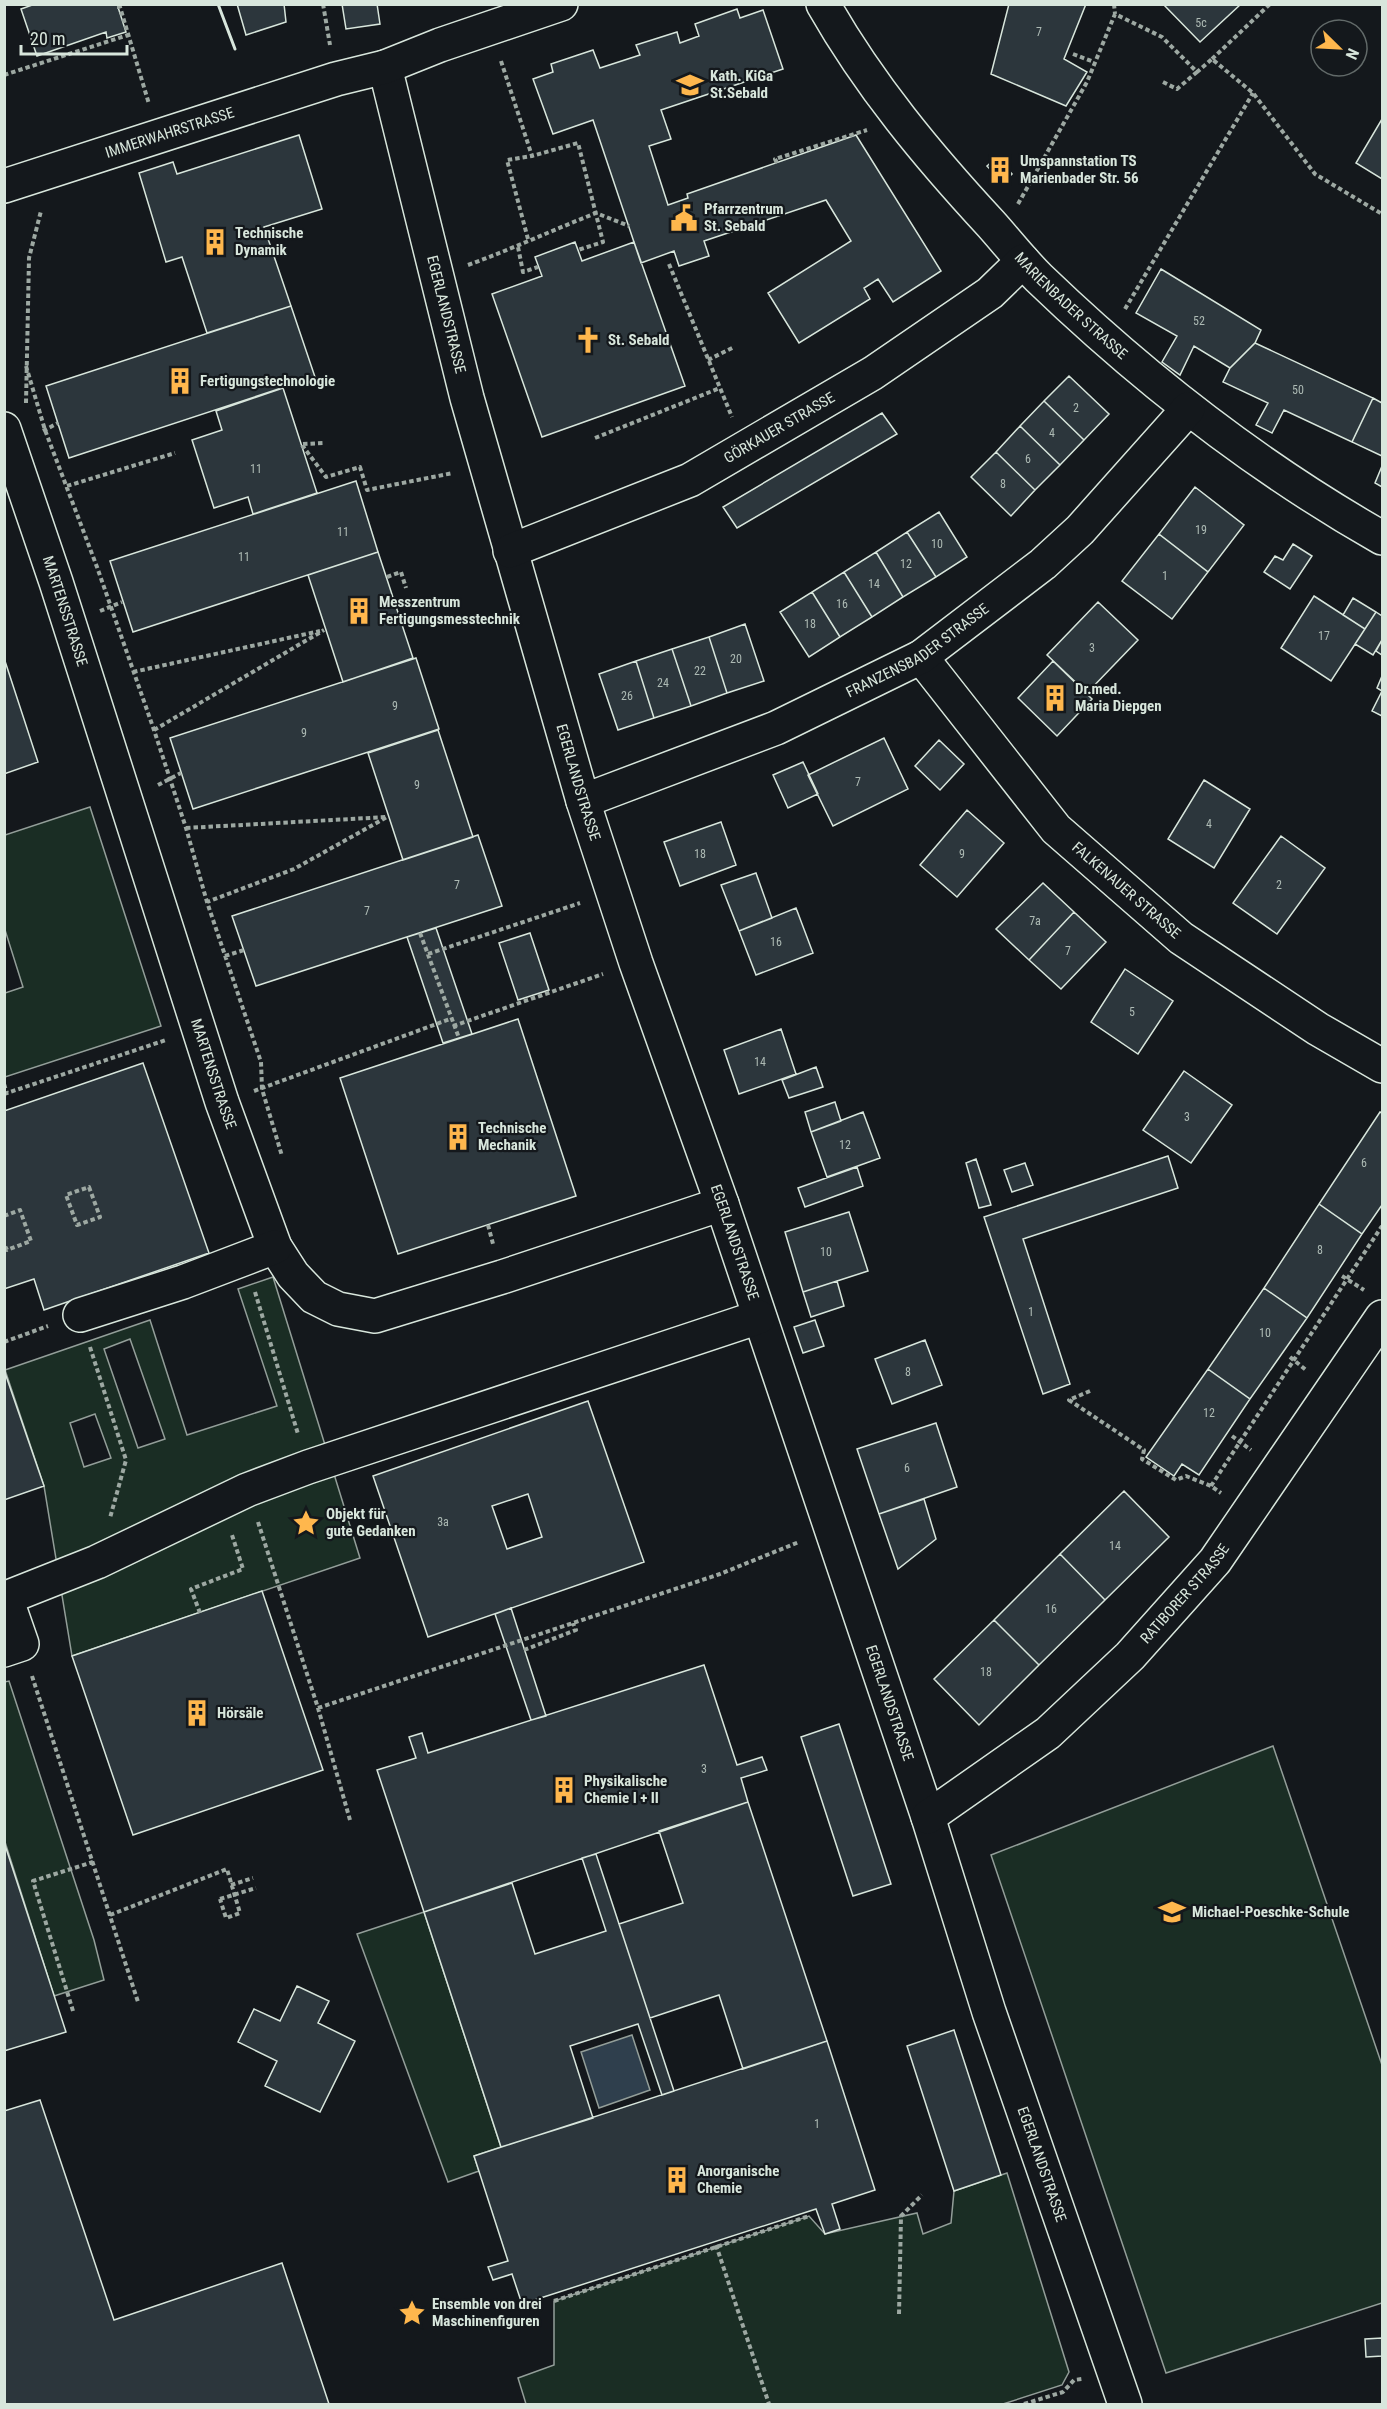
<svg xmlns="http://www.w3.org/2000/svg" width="1387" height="2409" font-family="'Roboto Condensed',sans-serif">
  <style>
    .green { fill: #1a2d24; stroke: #939e99; stroke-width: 1.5; fill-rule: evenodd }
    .water { fill: #2f3f4d; stroke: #939e99; stroke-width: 1.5 }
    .building { fill: #2c363c; stroke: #d8e6dc; stroke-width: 1.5; fill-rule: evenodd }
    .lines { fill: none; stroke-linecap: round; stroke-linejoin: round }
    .minor-casing { stroke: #d8e6dc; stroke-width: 36 }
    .path { stroke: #9da8a2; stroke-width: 4; stroke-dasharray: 4.5 3; stroke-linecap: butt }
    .minor { stroke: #14181c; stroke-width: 33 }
    .path-bridge { stroke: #9da8a2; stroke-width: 4; stroke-dasharray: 4.5 3; stroke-linecap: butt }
    .wall { stroke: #d8e6dc; stroke-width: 3 }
    .labels { text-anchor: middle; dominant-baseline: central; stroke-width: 4.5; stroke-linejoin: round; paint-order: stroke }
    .number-label { font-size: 12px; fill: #adbab4 }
    .poi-label { font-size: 15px; font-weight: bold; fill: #d8e6dc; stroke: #14181c; text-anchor: start }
    .street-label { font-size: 15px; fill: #d8e6dc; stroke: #14181c }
  </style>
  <rect width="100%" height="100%" fill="#14181c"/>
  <path class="green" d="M 90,807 L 161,1026 L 5,1077 L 5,993 L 23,987 L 5,930 L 5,835 Z
    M 273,1277 L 360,1558 L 72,1656 L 44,1486 L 5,1370 L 150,1320 L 187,1435 L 277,1406 L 238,1289 ZM 130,1339 L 165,1439 L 138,1448 L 104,1349 ZM 95,1414 L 111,1458 L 84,1467 L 70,1423 Z
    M 9,1681 L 94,1940 L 104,1980 L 54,1996 L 5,1842 L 4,1682 Z
    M 1273,1746 L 1382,2065 L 1382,2303 L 1166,2373 L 991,1855 Z
    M 424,1912 L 501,2147 L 474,2156 L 479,2171 L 448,2182 L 357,1934 Z
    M 1007,2173 L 1069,2372 L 1062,2385 L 1003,2404 L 526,2404 L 518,2378 L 554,2365 L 554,2301 L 809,2216 L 825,2234 L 917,2213 L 923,2234 L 951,2223 L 954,2191 Z"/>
  <path class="water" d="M 632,2035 L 650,2090 L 599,2108 L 581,2052 Z"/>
  <path class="building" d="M 35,4 L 117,4 L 126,32 L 107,38 L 106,32 L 37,56 L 21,9 Z
    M 237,4 L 284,4 L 286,22 L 246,35 Z
    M 342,4 L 377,4 L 380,24 L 346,29 Z
    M 1009,4 L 1086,4 L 1064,59 L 1087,72 L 1066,106 L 991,74 Z
    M 1163,4 L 1241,4 L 1200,42 Z
    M 737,9 L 740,18 L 763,10 L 783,69 L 661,110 L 671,139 L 649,146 L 668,205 L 688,198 L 687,194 L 856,135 L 941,271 L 893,302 L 878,279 L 864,288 L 870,299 L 799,343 L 768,293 L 851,241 L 826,200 L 704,241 L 709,256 L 679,266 L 674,251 L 641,263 L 593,120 L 553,134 L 533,79 L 553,72 L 551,64 L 593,50 L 600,68 L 640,55 L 636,45 L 677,32 L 680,43 L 699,36 L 695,24 Z
    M 1382,119 L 1382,179 L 1356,163 Z
    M 299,135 L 322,209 L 264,227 L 291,306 L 207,333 L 182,257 L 166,262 L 139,173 L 173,162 L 177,174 Z
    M 997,157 L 1012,174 L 1003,183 L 987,166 Z
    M 575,242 L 582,261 L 634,242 L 685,386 L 542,437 L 492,294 L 542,276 L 535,257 Z
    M 1161,269 L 1261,330 L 1255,343 L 1230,368 L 1194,346 L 1180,375 L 1162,362 L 1177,336 L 1136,313 Z
    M 291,306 L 315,377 L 69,458 L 46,386 Z
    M 1255,343 L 1373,398 L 1352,442 L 1284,410 L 1272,433 L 1256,425 L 1268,403 L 1223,382 L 1230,368 Z
    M 1069,376 L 1109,414 L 1084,440 L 1044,401 Z
    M 283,388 L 317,493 L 253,514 L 248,497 L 214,508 L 192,440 L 222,430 L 216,411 Z
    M 1373,398 L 1382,403 L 1382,456 L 1352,442 Z
    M 1044,401 L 1084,440 L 1060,465 L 1020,426 Z
    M 882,413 L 897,434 L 737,528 L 723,507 Z
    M 1020,426 L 1060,465 L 1035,490 L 996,452 Z
    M 996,452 L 1035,490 L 1011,516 L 971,477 Z
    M 1382,466 L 1382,487 L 1375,483 Z
    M 356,481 L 378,552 L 133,632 L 110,561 Z
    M 1195,487 L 1244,525 L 1208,572 L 1159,534 Z
    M 939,512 L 967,557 L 936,577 L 907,532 Z
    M 907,532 L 936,577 L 903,597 L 876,552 Z
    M 1159,534 L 1208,572 L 1172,619 L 1122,581 Z
    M 1293,544 L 1312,556 L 1290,589 L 1264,572 L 1275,556 L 1283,560 Z
    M 378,552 L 413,658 L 343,682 L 308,575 Z
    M 876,552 L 903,597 L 872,617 L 844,572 Z
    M 844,572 L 872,617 L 840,637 L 812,592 Z
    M 812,592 L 840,637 L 809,657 L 780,612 Z
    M 1314,596 L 1365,629 L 1331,681 L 1281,648 Z
    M 1353,598 L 1376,612 L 1365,629 L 1343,615 Z
    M 1098,602 L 1138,640 L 1087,693 L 1047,655 Z
    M 1376,612 L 1382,616 L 1382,640 L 1373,655 L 1355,644 Z
    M 745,624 L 764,681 L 727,693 L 709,637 Z
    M 709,637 L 727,693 L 691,706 L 672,649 Z
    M 1382,640 L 1382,655 L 1376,651 Z
    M 672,649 L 691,706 L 654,718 L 636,661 Z
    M 4,658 L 38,762 L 4,774 Z
    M 416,658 L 439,729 L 193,809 L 170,738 Z
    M 636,661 L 654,718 L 618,730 L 599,674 Z
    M 1053,661 L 1092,699 L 1057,736 L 1018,698 Z
    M 1382,676 L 1382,716 L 1372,711 L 1382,691 L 1377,688 Z
    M 438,730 L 473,837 L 403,860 L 368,753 Z
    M 884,738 L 908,789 L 833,826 L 808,775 Z
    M 939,740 L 964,764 L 940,790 L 915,766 Z
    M 803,762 L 818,794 L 788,808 L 773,775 Z
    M 1204,780 L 1250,809 L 1214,868 L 1168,839 Z
    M 967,810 L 1004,843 L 957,897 L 920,865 Z
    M 721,822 L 736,865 L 680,886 L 664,842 Z
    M 478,835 L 502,906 L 256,986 L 232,916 Z
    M 1281,836 L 1325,868 L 1277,934 L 1233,903 Z
    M 756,873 L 772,918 L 739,931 L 721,885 Z
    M 1043,883 L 1074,912 L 1029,960 L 996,929 Z
    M 796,908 L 813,953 L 756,975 L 739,931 Z
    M 1074,912 L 1106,942 L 1061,989 L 1029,960 Z
    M 436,928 L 472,1034 L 443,1043 L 407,937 Z
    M 530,933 L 549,990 L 518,1000 L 499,943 Z
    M 1125,969 L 1173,1001 L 1138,1054 L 1091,1022 Z
    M 518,1019 L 576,1196 L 398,1254 L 340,1078 Z
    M 781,1029 L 796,1074 L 739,1094 L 724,1050 Z
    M 143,1063 L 209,1253 L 44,1310 L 34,1279 L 4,1289 L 4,1111 Z
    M 816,1067 L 823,1087 L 789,1098 L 782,1080 Z
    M 1184,1071 L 1232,1105 L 1191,1163 L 1143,1130 Z
    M 835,1102 L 841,1121 L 811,1132 L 805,1112 Z
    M 863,1112 L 880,1158 L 827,1177 L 811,1132 Z
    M 1380,1112 L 1382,1113 L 1382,1205 L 1362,1234 L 1319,1204 Z
    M 1168,1156 L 1178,1188 L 1023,1239 L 1070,1384 L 1043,1394 L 984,1217 Z
    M 976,1159 L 991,1205 L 979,1208 L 966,1163 Z
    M 1025,1163 L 1033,1185 L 1012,1192 L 1004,1170 Z
    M 857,1167 L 863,1186 L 805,1207 L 798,1188 Z
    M 1319,1204 L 1362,1234 L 1307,1318 L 1264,1288 Z
    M 849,1212 L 868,1271 L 803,1292 L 785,1232 Z
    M 837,1281 L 844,1306 L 811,1317 L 803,1292 Z
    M 1264,1288 L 1307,1318 L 1250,1399 L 1208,1369 Z
    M 815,1320 L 824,1346 L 803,1353 L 794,1327 Z
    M 925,1340 L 942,1385 L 892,1404 L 875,1359 Z
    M 1208,1369 L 1250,1399 L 1199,1475 L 1182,1464 L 1174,1476 L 1146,1457 Z
    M 4,1370 L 44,1486 L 4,1500 Z
    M 588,1401 L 644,1562 L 428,1637 L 373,1476 ZM 528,1494 L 542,1537 L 507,1549 L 492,1506 Z
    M 936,1423 L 957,1487 L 879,1514 L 857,1449 Z
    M 1124,1491 L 1169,1537 L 1105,1600 L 1060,1554 Z
    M 924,1499 L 936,1539 L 898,1569 L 879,1514 Z
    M 1060,1554 L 1105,1600 L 1039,1665 L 994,1620 Z
    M 262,1591 L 323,1770 L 133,1835 L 72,1656 Z
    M 511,1608 L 546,1716 L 531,1720 L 495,1614 Z
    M 994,1620 L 1039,1665 L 979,1725 L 934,1679 Z
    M 704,1665 L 737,1765 L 762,1757 L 767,1770 L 741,1778 L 748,1802 L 424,1912 L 377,1770 L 416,1758 L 409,1737 L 422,1733 L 428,1753 Z
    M 839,1724 L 891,1884 L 853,1896 L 801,1737 Z
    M 748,1802 L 827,2041 L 743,2069 L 719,1995 L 650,2018 L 619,1924 L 683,1903 L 659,1831 Z
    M 4,1842 L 66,2032 L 4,2051 Z
    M 596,1854 L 674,2091 L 662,2095 L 638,2024 L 570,2046 L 593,2118 L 501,2147 L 424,1912 L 512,1883 L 535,1954 L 606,1931 L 582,1858 Z
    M 297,1986 L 329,2001 L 318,2023 L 355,2041 L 320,2112 L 265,2086 L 277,2061 L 238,2042 L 254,2009 L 280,2021 Z
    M 954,2030 L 1001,2175 L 954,2191 L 907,2046 Z
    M 827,2041 L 875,2190 L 832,2204 L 840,2229 L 825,2234 L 816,2209 L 522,2304 L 512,2274 L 493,2280 L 488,2267 L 508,2261 L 474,2156 Z
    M 40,2100 L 114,2320 L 282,2263 L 329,2404 L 4,2404 L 4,2111 Z
    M 1382,2338 L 1382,2356 L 1366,2357 L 1365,2339 Z"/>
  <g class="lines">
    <defs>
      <g id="minor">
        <path id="s1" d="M 823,4 C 869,85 928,156 991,224 C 1007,242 1022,261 1039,278 C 1143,378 1257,467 1382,538"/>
        <path id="s2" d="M 385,67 L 467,398 L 583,801 L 636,963 L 722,1204 L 928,1817 L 989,2012 L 1125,2404"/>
        <path id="s3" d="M 4,186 L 336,79 L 385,67 L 440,45 L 561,4"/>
        <path id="s4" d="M 4,429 L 56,582 L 222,1102 L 275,1247 L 293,1275 L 314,1297 L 338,1309 L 375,1316 L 502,1277 L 722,1204"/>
        <path id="s5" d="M 510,551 L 690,480 L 873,373 L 990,293 L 1023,261"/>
        <path id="s6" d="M 921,657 L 1056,829 L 1181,938 L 1318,1029 L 1382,1066"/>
        <path id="s7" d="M 583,801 L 776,728 L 921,657 L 1043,564 L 1080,530 L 1188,409"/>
        <path d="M 80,1315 L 183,1282 L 275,1247"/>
        <path d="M 4,1650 L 22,1644 L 6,1598 L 97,1562 L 247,1490 L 308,1467 L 759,1317"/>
        <path id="s8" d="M 928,1817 L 1048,1733 L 1130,1656 L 1215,1561 L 1382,1317"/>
      </g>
    </defs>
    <use href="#minor" class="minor-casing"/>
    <path class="path" d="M 323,4 L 330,45
      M 1114,4 L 1115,14
      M 117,7 L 120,7 L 149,104
      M 1073,54 L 1094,62
      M 1212,59 L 1270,4
      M 501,61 L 532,156 L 578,143 L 603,242 L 578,250
      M 4,75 L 128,35
      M 1163,82 L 1177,89 L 1197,72
      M 777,163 L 775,159 L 867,130
      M 1018,204 L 1087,82 L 1115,14 L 1162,37 L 1197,72 L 1212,59 L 1253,93 L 1315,174 L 1382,214
      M 528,239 L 507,160 L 532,156
      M 518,247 L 523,272 L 538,267
      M 669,264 L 732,417
      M 468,265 C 512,249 553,230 596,213 L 629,226
      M 1125,309 L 1253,93
      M 708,360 L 734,347
      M 26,366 L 45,430 L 97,567 L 154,730 L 186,828 L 207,902 L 261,1062 L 262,1089 L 282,1156
      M 26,403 L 29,258 L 41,211
      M 43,431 L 58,423
      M 595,438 L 720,388
      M 303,444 L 324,443
      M 302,445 L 326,477 L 360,467 L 367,490 L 453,473
      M 67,486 L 175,453
      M 387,577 L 401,572 L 406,588
      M 100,611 L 122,602
      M 133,672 L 320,631
      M 154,730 L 324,630
      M 158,785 L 181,773
      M 186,828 L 387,817 L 294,869 L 207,902
      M 420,933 L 459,1038
      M 428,954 L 580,903
      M 225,956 L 244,950
      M 453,1026 L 603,974
      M 4,1084 L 7,1093
      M 254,1091 L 450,1019
      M 4,1094 L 166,1040
      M 89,1187 L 100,1217 L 77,1225 L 66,1195 Z
      M 4,1216 L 20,1210 L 31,1241 L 7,1250 L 4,1244
      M 488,1225 L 493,1244
      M 1342,1276 L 1364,1290
      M 255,1292 L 298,1434
      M 4,1342 L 48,1326
      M 90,1347 L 126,1460 L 110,1518
      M 1290,1357 L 1306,1370
      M 1090,1391 L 1069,1400 L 1144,1450 L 1142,1459 L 1176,1480 L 1186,1476 L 1211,1486 L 1221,1493
      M 1232,1436 L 1251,1450
      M 1211,1486 L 1382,1226
      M 258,1522 L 318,1708 L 350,1820
      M 200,1613 L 191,1589 L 243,1569 L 232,1535
      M 524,1650 L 576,1630 L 573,1623
      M 32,1676 L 138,2002
      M 318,1708 L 720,1574 L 799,1542
      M 231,1885 L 253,1878
      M 110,1915 L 227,1869 L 240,1913 L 226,1918 L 220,1899
      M 73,2011 L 33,1881 L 93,1862
      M 716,2245 L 769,2404
      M 554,2301 L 809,2216
      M 899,2314 L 901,2216 L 922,2195
      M 1024,2404 L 1063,2392 L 1074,2380 L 1082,2379"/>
    <use href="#minor" class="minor"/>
    <path class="path-bridge" d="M 220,1899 L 256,1888"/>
    <path class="wall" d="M 218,4 L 235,49"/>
  </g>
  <defs>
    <symbol id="school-bare" viewBox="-9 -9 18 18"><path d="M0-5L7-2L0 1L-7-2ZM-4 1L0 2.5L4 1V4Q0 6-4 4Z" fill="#ffb74d" stroke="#14181c" stroke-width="2.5" paint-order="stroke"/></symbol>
    <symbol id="building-bare" viewBox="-9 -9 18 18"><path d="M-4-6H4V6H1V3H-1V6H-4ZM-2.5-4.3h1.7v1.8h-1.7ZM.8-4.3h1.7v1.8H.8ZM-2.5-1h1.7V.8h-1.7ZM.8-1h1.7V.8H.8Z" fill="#ffb74d" stroke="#14181c" stroke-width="2.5" paint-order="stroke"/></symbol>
    <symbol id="civic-bare" viewBox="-9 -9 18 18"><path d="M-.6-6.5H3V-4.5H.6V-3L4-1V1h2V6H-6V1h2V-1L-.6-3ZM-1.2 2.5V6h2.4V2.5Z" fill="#ffb74d" stroke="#14181c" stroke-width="2.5" paint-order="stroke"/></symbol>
    <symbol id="church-bare" viewBox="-9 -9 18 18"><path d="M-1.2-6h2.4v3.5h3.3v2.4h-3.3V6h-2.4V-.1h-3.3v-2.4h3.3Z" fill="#ffb74d" stroke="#14181c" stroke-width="2.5" paint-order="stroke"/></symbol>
    <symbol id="sight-bare" viewBox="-9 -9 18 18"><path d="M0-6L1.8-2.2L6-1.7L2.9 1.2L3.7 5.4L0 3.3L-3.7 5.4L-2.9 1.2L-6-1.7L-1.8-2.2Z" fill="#ffb74d" stroke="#14181c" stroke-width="2.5" paint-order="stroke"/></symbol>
  </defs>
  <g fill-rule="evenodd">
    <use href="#school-bare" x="671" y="66" width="38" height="38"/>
    <use href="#building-bare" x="981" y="151" width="38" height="38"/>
    <use href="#civic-bare" x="665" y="199" width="38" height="38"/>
    <use href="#building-bare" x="196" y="223" width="38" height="38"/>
    <use href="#church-bare" x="569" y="321" width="38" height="38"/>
    <use href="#building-bare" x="161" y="362" width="38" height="38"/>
    <use href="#building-bare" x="340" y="592" width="38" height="38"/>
    <use href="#building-bare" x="1036" y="679" width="38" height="38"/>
    <use href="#building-bare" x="439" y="1118" width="38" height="38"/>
    <use href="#sight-bare" x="287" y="1504" width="38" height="38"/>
    <use href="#building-bare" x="178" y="1694" width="38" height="38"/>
    <use href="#building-bare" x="545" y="1771" width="38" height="38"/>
    <use href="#school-bare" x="1153" y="1893" width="38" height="38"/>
    <use href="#building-bare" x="658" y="2161" width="38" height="38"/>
    <use href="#sight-bare" x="393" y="2294" width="38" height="38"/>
  </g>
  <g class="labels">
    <g class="number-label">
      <text x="1201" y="23">5c</text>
      <text x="1039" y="32">7</text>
      <text x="1199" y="321">52</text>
      <text x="1298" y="390">50</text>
      <text x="1076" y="408">2</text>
      <text x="1052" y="433">4</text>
      <text x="1028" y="459">6</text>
      <text x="256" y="469">11</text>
      <text x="1003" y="484">8</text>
      <text x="1201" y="530">19</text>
      <text x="343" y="532">11</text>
      <text x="937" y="544">10</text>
      <text x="244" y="557">11</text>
      <text x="906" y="564">12</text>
      <text x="1165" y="576">1</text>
      <text x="874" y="584">14</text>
      <text x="842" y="604">16</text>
      <text x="810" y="624">18</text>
      <text x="1324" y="636">17</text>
      <text x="1092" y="648">3</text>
      <text x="736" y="659">20</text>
      <text x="700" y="671">22</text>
      <text x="663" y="683">24</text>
      <text x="627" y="696">26</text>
      <text x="395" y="706">9</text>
      <text x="304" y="733">9</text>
      <text x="858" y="782">7</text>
      <text x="417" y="785">9</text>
      <text x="1209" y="824">4</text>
      <text x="700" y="854">18</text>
      <text x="962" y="854">9</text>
      <text x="457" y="885">7</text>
      <text x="1279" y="885">2</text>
      <text x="367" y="911">7</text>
      <text x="1035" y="921">7a</text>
      <text x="776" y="942">16</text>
      <text x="1068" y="951">7</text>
      <text x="1132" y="1012">5</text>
      <text x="760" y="1062">14</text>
      <text x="1187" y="1117">3</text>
      <text x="845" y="1145">12</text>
      <text x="1364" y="1163">6</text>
      <text x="1320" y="1250">8</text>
      <text x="826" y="1252">10</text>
      <text x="1031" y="1312">1</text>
      <text x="1265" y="1333">10</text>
      <text x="908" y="1372">8</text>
      <text x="1209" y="1413">12</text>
      <text x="907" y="1468">6</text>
      <text x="443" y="1522">3a</text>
      <text x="1115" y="1546">14</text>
      <text x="1051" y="1609">16</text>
      <text x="986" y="1672">18</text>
      <text x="704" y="1769">3</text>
      <text x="817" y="2124">1</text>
    </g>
    <g class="poi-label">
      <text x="710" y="76">Kath. KiGa<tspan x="710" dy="17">St.Sebald</tspan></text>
      <text x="1020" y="161">Umspannstation TS<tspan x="1020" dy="17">Marienbader Str. 56</tspan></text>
      <text x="704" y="209">Pfarrzentrum<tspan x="704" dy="17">St. Sebald</tspan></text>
      <text x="235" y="233">Technische<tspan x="235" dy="17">Dynamik</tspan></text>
      <text x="608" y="340">St. Sebald</text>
      <text x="200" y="381">Fertigungstechnologie</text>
      <text x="379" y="602">Messzentrum<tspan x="379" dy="17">Fertigungsmesstechnik</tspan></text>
      <text x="1075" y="689">Dr.med.<tspan x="1075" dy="17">Maria Diepgen</tspan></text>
      <text x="478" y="1128">Technische<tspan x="478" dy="17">Mechanik</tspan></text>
      <text x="326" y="1514">Objekt für<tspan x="326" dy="17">gute Gedanken</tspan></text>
      <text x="217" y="1713">Hörsäle</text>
      <text x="584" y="1781">Physikalische<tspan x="584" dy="17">Chemie I + II</tspan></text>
      <text x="1192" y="1912">Michael-Poeschke-Schule</text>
      <text x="697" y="2171">Anorganische<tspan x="697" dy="17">Chemie</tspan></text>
      <text x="432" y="2304">Ensemble von drei<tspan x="432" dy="17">Maschinenfiguren</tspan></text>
    </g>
    <g class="street-label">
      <text stroke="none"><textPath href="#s3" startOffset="174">IMMERWAHRSTRASSE</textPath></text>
      <text stroke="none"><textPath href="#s1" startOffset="392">MARIENBADER STRASSE</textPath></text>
      <text stroke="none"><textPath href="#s2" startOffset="255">EGERLANDSTRASSE</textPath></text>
      <text stroke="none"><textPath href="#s5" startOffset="297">GÖRKAUER STRASSE</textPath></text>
      <text stroke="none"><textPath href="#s4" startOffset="192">MARTENSSTRASSE</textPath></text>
      <text stroke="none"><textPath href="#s7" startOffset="368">FRANZENSBADER STRASSE</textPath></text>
      <text stroke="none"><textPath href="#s2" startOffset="741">EGERLANDSTRASSE</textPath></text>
      <text stroke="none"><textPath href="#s6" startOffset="312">FALKENAUER STRASSE</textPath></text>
      <text stroke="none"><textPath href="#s4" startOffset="678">MARTENSSTRASSE</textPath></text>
      <text stroke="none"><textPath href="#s2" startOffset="1227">EGERLANDSTRASSE</textPath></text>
      <text stroke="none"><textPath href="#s8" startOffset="342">RATIBORER STRASSE</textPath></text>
      <text stroke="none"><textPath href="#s2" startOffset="1713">EGERLANDSTRASSE</textPath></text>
      <text stroke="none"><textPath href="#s2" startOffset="2199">EGERLANDSTRASSE</textPath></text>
    </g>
  </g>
  <rect width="1387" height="2409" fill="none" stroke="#d8e6dc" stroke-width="12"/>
  <g transform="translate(1339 48) rotate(114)"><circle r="28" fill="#14181c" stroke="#626a69" stroke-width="1.5"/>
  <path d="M0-4.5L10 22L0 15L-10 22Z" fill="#ffb74d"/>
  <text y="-9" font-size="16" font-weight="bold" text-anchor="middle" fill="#d8e6dc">N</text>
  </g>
  <path d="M21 45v9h106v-9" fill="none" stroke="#d8e6dc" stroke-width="3"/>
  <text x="30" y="45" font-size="18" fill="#d8e6dc" stroke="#14181c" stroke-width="4.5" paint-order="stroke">20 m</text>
</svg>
